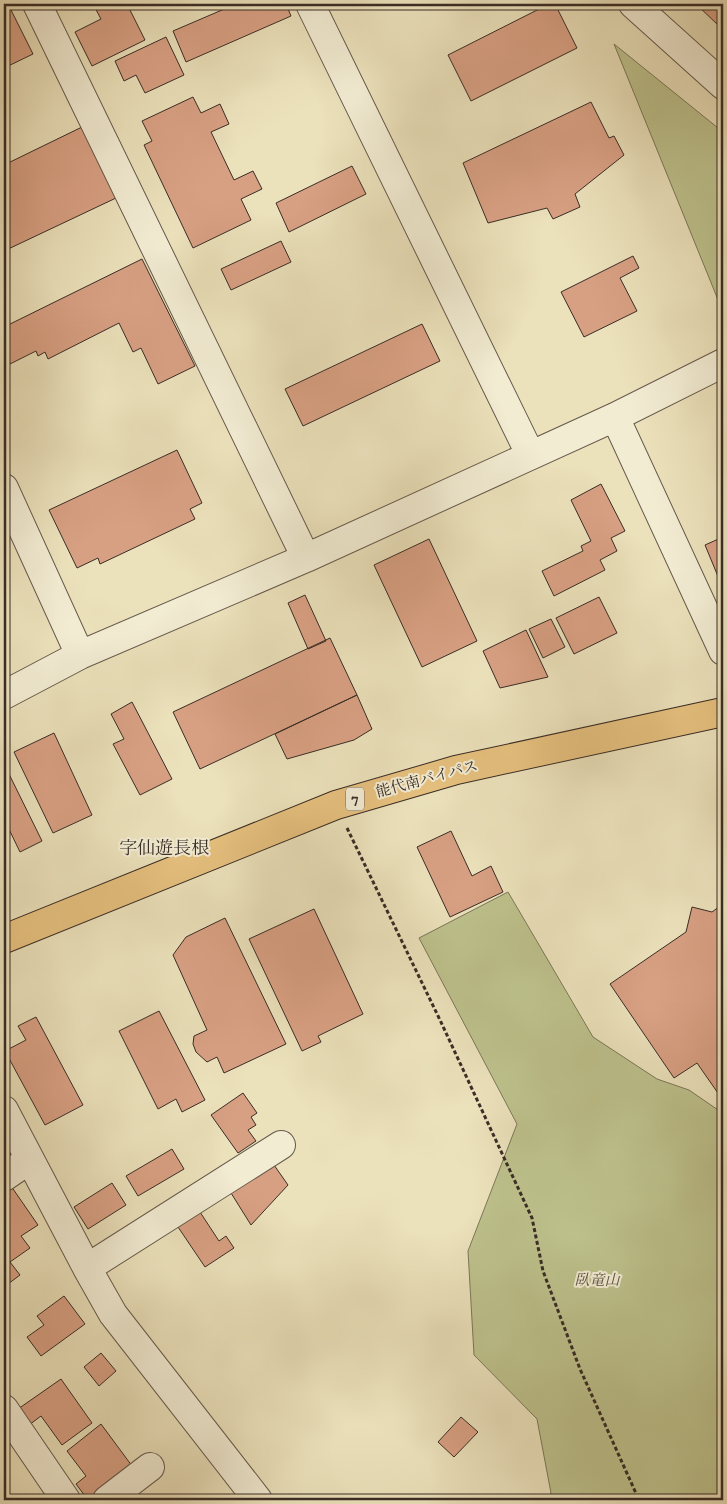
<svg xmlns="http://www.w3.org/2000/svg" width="727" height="1504" font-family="'IM FELL DW Pica','Noto Serif JP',serif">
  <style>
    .green { fill: #bdc18c; stroke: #7b7759 }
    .building { fill: #d8a083; stroke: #392d26 }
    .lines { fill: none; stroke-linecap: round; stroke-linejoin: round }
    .minor-casing { stroke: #665a4b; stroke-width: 30 }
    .highway-casing { stroke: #392d26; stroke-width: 30 }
    .path { stroke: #392d26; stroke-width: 3; stroke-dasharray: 4 2.5; stroke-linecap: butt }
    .minor { stroke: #f2ecd3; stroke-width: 28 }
    .highway { stroke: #e6c07e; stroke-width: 28 }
    .labels { text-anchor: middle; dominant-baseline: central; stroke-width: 4; stroke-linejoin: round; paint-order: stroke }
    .shield { fill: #f2ecd3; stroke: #70665a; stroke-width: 1 }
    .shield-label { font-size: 14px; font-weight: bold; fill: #392d26 }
    .street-label { font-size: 15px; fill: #392d26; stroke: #f2ecd3 }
    .park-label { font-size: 15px; font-style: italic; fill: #5a5240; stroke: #f2ecd3 }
    .quarter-label { font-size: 18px; fill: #392d26; stroke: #f2ecd3 }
  </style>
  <rect width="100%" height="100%" fill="#ebe1bb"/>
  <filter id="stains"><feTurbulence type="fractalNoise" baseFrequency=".004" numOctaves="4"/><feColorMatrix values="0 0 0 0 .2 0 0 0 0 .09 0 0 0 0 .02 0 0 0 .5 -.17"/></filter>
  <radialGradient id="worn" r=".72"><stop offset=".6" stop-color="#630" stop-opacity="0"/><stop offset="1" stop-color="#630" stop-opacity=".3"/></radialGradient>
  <path class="green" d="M 614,44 L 723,132 L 723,312 Z
    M 508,892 L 593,1037 L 657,1079 L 689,1090 L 721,1112 L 723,1111 L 723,1500 L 546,1500 L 551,1493 L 537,1419 L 474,1355 L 468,1251 L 517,1124 L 419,938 Z"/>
  <path class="building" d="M 4,4 L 8,4 L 33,54 L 4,68 Z
    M 93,4 L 127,4 L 145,40 L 92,66 L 75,32 L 101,19 Z
    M 236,4 L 286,4 L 291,16 L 186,62 L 173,31 Z
    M 549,4 L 555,4 L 577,48 L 471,101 L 448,55 Z
    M 696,4 L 723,4 L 723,21 L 719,26 Z
    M 166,37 L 184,75 L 145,93 L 136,75 L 124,81 L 115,61 Z
    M 193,97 L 201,113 L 220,104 L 229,124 L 211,132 L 234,180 L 253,171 L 262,189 L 241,199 L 251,220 L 193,248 L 144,145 L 152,141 L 142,121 Z
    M 591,102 L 609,138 L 614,136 L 624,155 L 575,194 L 580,207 L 553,219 L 547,208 L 488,223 L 463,163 Z
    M 82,127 L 116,198 L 4,251 L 4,165 Z
    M 352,166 L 366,194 L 289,232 L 276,203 Z
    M 281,241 L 291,262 L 231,290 L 221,269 Z
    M 633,256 L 639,268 L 620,278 L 637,311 L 584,337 L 561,292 Z
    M 142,259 L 195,366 L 158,384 L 141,348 L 133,352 L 119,323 L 48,359 L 45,352 L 38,356 L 36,351 L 4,367 L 4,327 Z
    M 422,324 L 440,361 L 303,426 L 285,389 Z
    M 177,450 L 202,503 L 190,509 L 195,519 L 100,564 L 98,558 L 77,568 L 49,510 Z
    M 601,484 L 625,531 L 611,538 L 617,551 L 600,560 L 605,570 L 554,596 L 542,571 L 583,551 L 581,546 L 591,541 L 571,500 Z
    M 723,537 L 723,586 L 722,586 L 705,545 Z
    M 429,539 L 477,641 L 422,667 L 374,565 Z
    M 305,595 L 326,641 L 308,649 L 288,603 Z
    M 599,597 L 617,633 L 574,654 L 556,618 Z
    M 551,619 L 565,647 L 543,658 L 529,629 Z
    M 526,630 L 548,677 L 500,688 L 483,651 Z
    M 330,638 L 357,695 L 200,769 L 173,712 Z
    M 357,695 L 372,729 L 354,740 L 287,759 L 275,734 Z
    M 132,702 L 172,779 L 140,795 L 113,744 L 124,739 L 111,714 Z
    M 54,733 L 92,815 L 53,833 L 14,752 Z
    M 9,774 L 42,841 L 20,852 L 4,819 L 4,777 Z
    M 451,831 L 472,876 L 491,866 L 503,892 L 450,917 L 417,847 Z
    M 723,904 L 723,1094 L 720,1096 L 697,1063 L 674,1078 L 610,984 L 686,932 L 692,907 L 712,912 Z
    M 314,909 L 363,1014 L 318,1036 L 321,1042 L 302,1051 L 249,939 Z
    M 225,918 L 286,1044 L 224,1073 L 217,1057 L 207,1062 L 196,1052 L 193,1044 L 194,1036 L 207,1030 L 173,955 L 186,937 Z
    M 159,1011 L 205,1100 L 182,1112 L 176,1099 L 158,1109 L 119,1031 Z
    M 36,1017 L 83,1105 L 45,1125 L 5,1051 L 26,1040 L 18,1026 Z
    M 243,1093 L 257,1113 L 251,1117 L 256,1125 L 248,1130 L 256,1141 L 238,1153 L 211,1115 Z
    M 172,1149 L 184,1169 L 138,1196 L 126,1176 Z
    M 274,1165 L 288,1185 L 251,1225 L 231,1193 Z
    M 112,1183 L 126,1205 L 88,1229 L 74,1207 Z
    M 11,1186 L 38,1225 L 21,1236 L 30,1248 L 10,1262 L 20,1275 L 4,1287 L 4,1242 L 6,1241 L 4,1238 L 4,1191 Z
    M 198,1209 L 219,1241 L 226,1236 L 234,1248 L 205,1267 L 176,1224 Z
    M 64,1296 L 85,1324 L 41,1356 L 27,1337 L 44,1325 L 37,1316 Z
    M 101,1353 L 116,1371 L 99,1386 L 84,1367 Z
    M 61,1379 L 92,1423 L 62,1445 L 41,1416 L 29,1425 L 18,1409 Z
    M 461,1417 L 478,1432 L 454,1457 L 438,1442 Z
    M 101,1424 L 135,1470 L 94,1500 L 88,1500 L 76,1484 L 86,1476 L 67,1451 Z"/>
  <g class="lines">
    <defs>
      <path id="minor" d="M 37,4 L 306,558
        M 310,4 L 530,454
        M 633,4 L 723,85
        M 615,417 L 723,651
        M 4,488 L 80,655
        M 4,695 L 80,655 L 306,558 L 615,417 L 723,363
        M 4,1110 L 87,1268 L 113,1314 L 258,1500
        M 4,1177 L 29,1160
        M 87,1268 L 281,1145
        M 4,1409 L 66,1500
        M 107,1500 L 150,1467"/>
      <path id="highway" d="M 4,939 L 336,805 L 456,770 L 723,712"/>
    </defs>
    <use href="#minor" class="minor-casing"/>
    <use href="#highway" class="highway-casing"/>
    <path class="path" d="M 347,828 L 440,1020 L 532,1218 L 543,1271 L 580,1369 L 639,1500"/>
    <use href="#minor" class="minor"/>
    <use href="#highway" class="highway"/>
  </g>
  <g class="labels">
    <rect class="shield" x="346" y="787.5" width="18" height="23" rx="4"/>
    <g class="shield-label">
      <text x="355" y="799">7</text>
    </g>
    <g class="street-label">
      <text transform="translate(427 779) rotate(-15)">能代南バイパス</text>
    </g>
    <g class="park-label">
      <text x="597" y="1280">臥竜山</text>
    </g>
    <g class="quarter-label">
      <text x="164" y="849">字仙遊長根</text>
    </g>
  </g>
  <rect width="727" height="1504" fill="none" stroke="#ebe1bb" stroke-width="20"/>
  <rect x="5" y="5" width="717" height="1494" fill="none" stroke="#392d26" stroke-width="2.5"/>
  <rect x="10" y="10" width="707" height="1484" fill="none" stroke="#392d26"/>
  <rect width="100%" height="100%" filter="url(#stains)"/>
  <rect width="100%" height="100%" fill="url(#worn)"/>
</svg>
